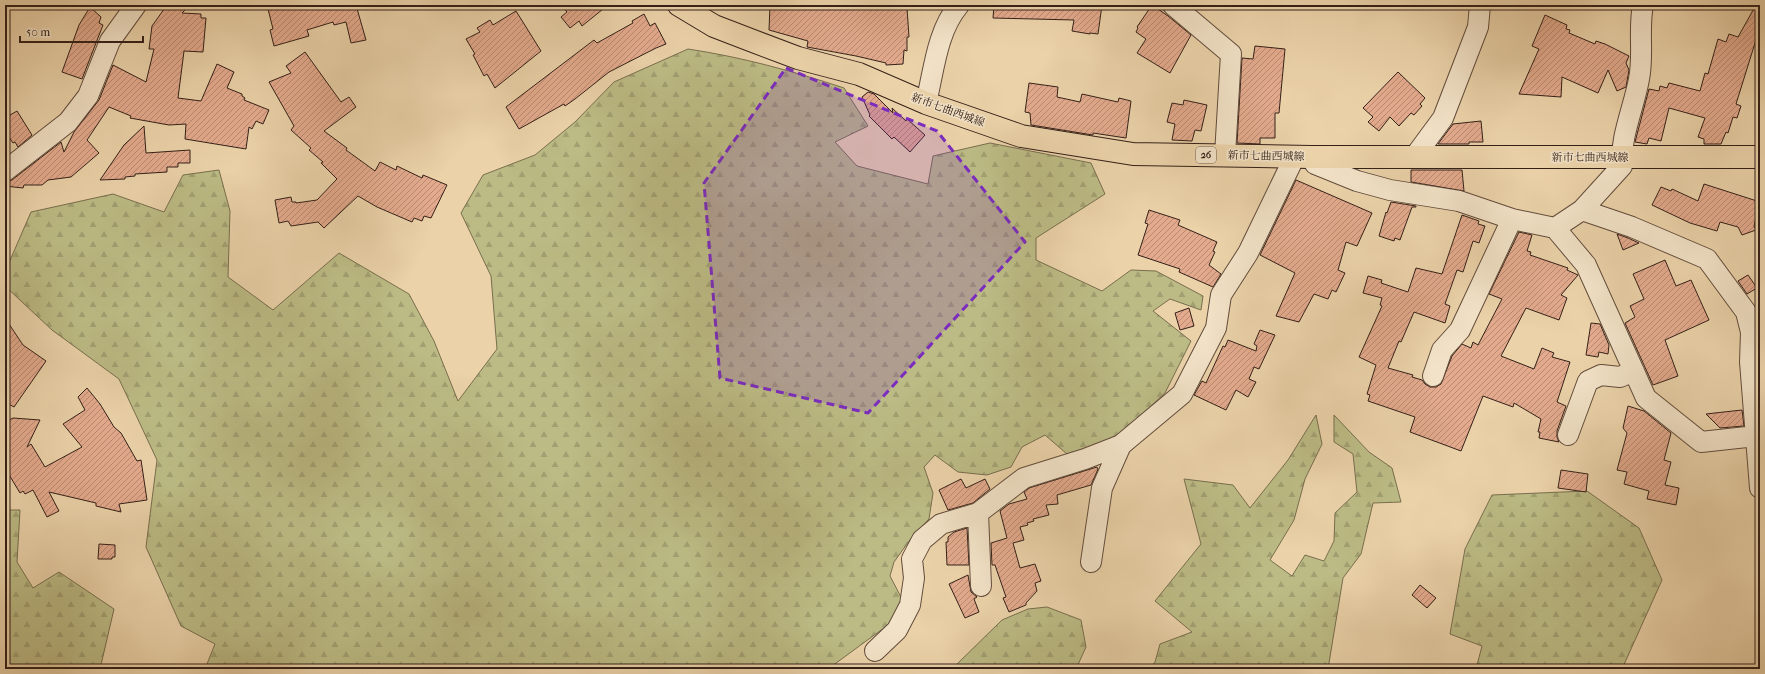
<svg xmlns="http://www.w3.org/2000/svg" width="1765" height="674" font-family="'IM FELL French Canon','Noto Serif JP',serif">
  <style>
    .forest { fill: url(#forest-firs); stroke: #786e4e }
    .building { fill: url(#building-hatch); stroke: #342018 }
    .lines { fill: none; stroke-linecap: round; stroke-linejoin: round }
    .minor-casing { stroke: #624c3c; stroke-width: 22 }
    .major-casing { stroke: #342018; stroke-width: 24 }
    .minor { stroke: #f2e2c7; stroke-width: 20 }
    .major { stroke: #ebd2a9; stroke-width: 22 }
    .marked { fill: #7b2cbf; fill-opacity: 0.2; stroke: #7b2cbf; stroke-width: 3; stroke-dasharray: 8 5; stroke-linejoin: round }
    .labels { text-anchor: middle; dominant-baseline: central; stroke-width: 3; stroke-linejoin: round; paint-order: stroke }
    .shield { fill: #f2e2c7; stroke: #6d5a4c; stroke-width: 1 }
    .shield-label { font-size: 10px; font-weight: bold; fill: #342018 }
    .street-label { font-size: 11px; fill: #342018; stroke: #f2e2c7 }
  </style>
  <defs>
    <pattern id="forest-firs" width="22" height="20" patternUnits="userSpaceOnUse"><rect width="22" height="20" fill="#bcbb85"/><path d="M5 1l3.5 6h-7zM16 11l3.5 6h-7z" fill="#a2a072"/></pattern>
    <pattern id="building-hatch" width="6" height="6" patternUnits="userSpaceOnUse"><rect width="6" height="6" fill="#e3aa8d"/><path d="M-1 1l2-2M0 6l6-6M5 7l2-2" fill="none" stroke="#b98a72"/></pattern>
  </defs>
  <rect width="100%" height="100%" fill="#ebd2a9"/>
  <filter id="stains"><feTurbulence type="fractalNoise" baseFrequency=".005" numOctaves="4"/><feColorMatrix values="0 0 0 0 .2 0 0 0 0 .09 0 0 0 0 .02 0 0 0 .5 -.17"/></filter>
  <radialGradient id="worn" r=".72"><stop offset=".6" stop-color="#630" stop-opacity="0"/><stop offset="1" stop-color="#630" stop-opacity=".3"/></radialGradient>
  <path class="forest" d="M 688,49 C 741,57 793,71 844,88 L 868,126 L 835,142 L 857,166 L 928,184 L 933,156 L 990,143 L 1091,163 L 1105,194 L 1036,238 L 1036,260 L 1102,291 L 1131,270 L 1156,271 L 1203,296 L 1201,310 L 1170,299 L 1153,311 L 1191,341 L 1165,393 L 1134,422 L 1097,451 L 1067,454 L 1045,435 L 1022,447 L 1011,467 L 987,475 L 958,472 L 935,455 L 924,467 L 933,493 L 929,519 L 912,537 L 894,562 L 890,576 L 903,601 L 888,625 L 828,669 L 205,669 L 215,644 L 181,626 L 146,547 L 157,460 L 119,379 L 52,330 L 5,286 L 5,272 L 31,212 L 113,194 L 164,212 L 183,175 L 219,170 L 230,211 L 228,277 L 273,310 L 339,253 L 409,294 L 434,341 L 458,401 L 497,349 L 491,276 L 461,213 L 483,175 L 535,155 L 575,122 L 614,82 Z
    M 1316,415 L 1322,444 L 1305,479 L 1294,520 L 1270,560 L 1292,576 L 1305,555 L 1324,561 L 1334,541 L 1335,513 L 1357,492 L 1353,454 L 1334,442 L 1334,415 L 1369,452 L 1392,468 L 1401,502 L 1373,503 L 1361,554 L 1343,578 L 1328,669 L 1149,669 L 1155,662 L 1160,644 L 1192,632 L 1155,601 L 1201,544 L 1184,479 L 1233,485 L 1250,508 L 1288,460 Z
    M 1587,491 L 1639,528 L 1662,580 L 1622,669 L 1476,669 L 1482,646 L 1450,634 L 1465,549 L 1492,495 Z
    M 5,510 L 20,510 L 17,562 L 33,588 L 59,572 L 114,609 L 100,669 L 5,669 Z
    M 1047,607 L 1081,620 L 1086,647 L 1076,669 L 952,669 L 1002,620 L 1028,609 Z"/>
  <path class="building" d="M 167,5 L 190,5 L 182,13 L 201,14 L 201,18 L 206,18 L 203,52 L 184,51 L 178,98 L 201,101 L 217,64 L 234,72 L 227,88 L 242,94 L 242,96 L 245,98 L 244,100 L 269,110 L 263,124 L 256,121 L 252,129 L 249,127 L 246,149 L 185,139 L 186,124 L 169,125 L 130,118 L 131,116 L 109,107 L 87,140 L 99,153 L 71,177 L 48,180 L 42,185 L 24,185 L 23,188 L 5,186 L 5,182 L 12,180 L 61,142 L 64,152 L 74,132 L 99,100 L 113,65 L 146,82 L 154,49 L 149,49 L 152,26 Z
    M 267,5 L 356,5 L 366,40 L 351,43 L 346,22 L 334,25 L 333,22 L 307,30 L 309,36 L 274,46 L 270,30 L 273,29 Z
    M 561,5 L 608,5 L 582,26 L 579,21 L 570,28 L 561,17 L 567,12 Z
    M 770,5 L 866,5 L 866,7 L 907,8 L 909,37 L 907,37 L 907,51 L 904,50 L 903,64 L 886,65 L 886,63 L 856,56 L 807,47 L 808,41 L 769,30 Z
    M 994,5 L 1102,5 L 1098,34 L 1090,33 L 1090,34 L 1072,31 L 1074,20 L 993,18 Z
    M 1152,5 L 1168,16 L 1191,35 L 1170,73 L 1137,53 L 1146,39 L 1136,32 L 1138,28 L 1137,27 Z
    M 1756,5 L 1760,5 L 1760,27 L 1736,104 L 1741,106 L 1737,118 L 1733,117 L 1728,133 L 1726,132 L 1721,144 L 1704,144 L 1704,139 L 1698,137 L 1705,118 L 1669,108 L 1661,141 L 1649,138 L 1647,144 L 1635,142 L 1649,89 L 1659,91 L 1660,86 L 1667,88 L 1669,83 L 1700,91 L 1705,73 L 1708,74 L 1718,39 L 1726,42 L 1729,34 L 1738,37 Z
    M 90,7 L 101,17 L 99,23 L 103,25 L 82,79 L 62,72 L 79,25 Z
    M 516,11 L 541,51 L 495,88 L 487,74 L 484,76 L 473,55 L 475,54 L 466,39 L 480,32 L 477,28 L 490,20 L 493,25 Z
    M 644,14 L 650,26 L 655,23 L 666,44 L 656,48 L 609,72 L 575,99 L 565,106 L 564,104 L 519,129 L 506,107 L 594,40 L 597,43 L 633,23 L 632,21 Z
    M 1545,15 L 1567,25 L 1566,29 L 1570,30 L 1569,33 L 1595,44 L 1596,41 L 1605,44 L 1629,56 L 1626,63 L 1629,70 L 1626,87 L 1617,91 L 1608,70 L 1598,93 L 1562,77 L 1561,97 L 1519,94 L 1539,49 L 1532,46 Z
    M 1255,46 L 1285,49 L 1279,113 L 1275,113 L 1275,138 L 1260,138 L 1260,144 L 1237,143 L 1242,58 L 1253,59 Z
    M 305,52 L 341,102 L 349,97 L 356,107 L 324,131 L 347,148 L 346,150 L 375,171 L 380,162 L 396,170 L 397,166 L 422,178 L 423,175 L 447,185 L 431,218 L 424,216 L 422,221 L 414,218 L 412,222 L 377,207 L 358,196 L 324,228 L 318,222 L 291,226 L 288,221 L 279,223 L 275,200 L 291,197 L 292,202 L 296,202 L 296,203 L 317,200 L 337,179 L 321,163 L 323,162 L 309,150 L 311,148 L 291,130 L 294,126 L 269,82 L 291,73 L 286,66 Z
    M 1398,72 L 1425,98 L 1420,104 L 1422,106 L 1414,115 L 1411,113 L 1399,126 L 1390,117 L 1379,131 L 1368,122 L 1373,117 L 1363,108 Z
    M 1029,83 L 1058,87 L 1057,97 L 1080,102 L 1082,94 L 1118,102 L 1119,98 L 1131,101 L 1126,138 L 1093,133 L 1093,135 L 1031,125 L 1030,113 L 1025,112 Z
    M 868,92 L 874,94 L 893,113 L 892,108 L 906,121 L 907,119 L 925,135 L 910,152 L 894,137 L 892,139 L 869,116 L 870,115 L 862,97 Z
    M 1184,100 L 1207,105 L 1201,131 L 1195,130 L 1192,141 L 1172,140 L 1175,124 L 1167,122 L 1172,103 L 1183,105 Z
    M 17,111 L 32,135 L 18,147 L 15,142 L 13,143 L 5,131 L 5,118 Z
    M 1481,121 L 1483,142 L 1469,142 L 1469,144 L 1438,144 L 1453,124 Z
    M 144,126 L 146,153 L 190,150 L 190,163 L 178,163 L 178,167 L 167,167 L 167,172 L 135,174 L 135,176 L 125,177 L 125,179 L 100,180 L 124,145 Z
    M 1411,170 L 1462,170 L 1464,191 L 1411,182 Z
    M 1296,180 L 1372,213 L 1357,246 L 1346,242 L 1338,270 L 1345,273 L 1336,292 L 1332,290 L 1328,299 L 1314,294 L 1299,322 L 1276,316 L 1295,273 L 1260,255 Z
    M 1704,184 L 1760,202 L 1754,226 L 1756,230 L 1742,235 L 1738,227 L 1720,222 L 1717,231 L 1690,223 L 1652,205 L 1661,187 L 1671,191 L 1672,189 L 1698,201 Z
    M 1391,202 L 1416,206 L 1416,207 L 1412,207 L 1400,240 L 1395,238 L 1394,241 L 1379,236 L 1386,212 L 1387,213 Z
    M 1149,210 L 1180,220 L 1178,225 L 1217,242 L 1213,251 L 1215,252 L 1209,265 L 1221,274 L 1213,287 L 1179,272 L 1180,269 L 1138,255 L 1148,224 L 1145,223 Z
    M 1462,215 L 1479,221 L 1478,224 L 1485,226 L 1479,243 L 1473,241 L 1463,272 L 1457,270 L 1445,304 L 1450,306 L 1445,323 L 1414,312 L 1401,342 L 1399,341 L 1388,368 L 1413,375 L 1412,377 L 1422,380 L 1425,384 L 1430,387 L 1436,387 L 1441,384 L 1452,356 L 1462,344 L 1471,348 L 1473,342 L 1478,345 L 1502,299 L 1489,294 L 1519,232 L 1532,235 L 1527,251 L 1531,252 L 1530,255 L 1568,268 L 1567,270 L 1578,275 L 1561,295 L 1567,298 L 1559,320 L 1526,308 L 1501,356 L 1534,369 L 1542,348 L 1554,353 L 1552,357 L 1570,362 L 1557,402 L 1566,406 L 1557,431 L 1557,437 L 1559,442 L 1539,438 L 1540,432 L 1538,432 L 1541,419 L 1514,403 L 1513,407 L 1483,396 L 1461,451 L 1410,432 L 1415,417 L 1368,401 L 1370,395 L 1367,394 L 1376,365 L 1359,357 L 1382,306 L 1380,305 L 1382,298 L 1363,293 L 1368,276 L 1382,280 L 1381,283 L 1408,292 L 1416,268 L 1442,274 Z
    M 1617,234 L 1628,238 L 1639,243 L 1623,250 Z
    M 1665,260 L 1676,286 L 1691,280 L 1709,320 L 1665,340 L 1678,376 L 1653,385 L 1625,323 L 1635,317 L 1630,306 L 1644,299 L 1633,274 Z
    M 1748,275 L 1757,288 L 1747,294 L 1738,281 Z
    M 1189,308 L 1194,326 L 1180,330 L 1175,313 Z
    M 5,318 L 23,345 L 46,361 L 14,407 L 5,402 Z
    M 1591,323 L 1600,324 L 1609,345 L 1608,354 L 1599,352 L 1598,357 L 1586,355 Z
    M 1260,330 L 1275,335 L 1259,369 L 1254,367 L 1249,379 L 1256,382 L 1248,397 L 1236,390 L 1226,410 L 1194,395 L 1202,381 L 1206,383 L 1223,346 L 1225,347 L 1228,340 L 1256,351 L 1257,346 L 1254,344 Z
    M 87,388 L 100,404 L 114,427 L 121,433 L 137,461 L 141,460 L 147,500 L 119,504 L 121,512 L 96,506 L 96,503 L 49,492 L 59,511 L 47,517 L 33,490 L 25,494 L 23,491 L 20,493 L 5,468 L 5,422 L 13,418 L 40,420 L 27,447 L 31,444 L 45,467 L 82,447 L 63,424 L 85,410 L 78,397 Z
    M 1628,406 L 1644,411 L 1671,433 L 1664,460 L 1671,462 L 1665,485 L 1679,488 L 1676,505 L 1647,499 L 1649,491 L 1624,484 L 1627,472 L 1617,470 L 1627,433 L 1623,428 Z
    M 1742,410 L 1744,426 L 1720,428 L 1706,414 Z
    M 1097,467 L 1098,469 L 1091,485 L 1057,495 L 1058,504 L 1046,505 L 1049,515 L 1033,519 L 1034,521 L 1027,523 L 1028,525 L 1020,527 L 1024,540 L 1013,543 L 1020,568 L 1035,564 L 1041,581 L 1035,583 L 1037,591 L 1026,603 L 1026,605 L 1009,612 L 1003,598 L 1006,597 L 995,565 L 992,565 L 991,543 L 1007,538 L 1000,511 L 1009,504 L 1027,499 L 1024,492 L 1029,488 Z
    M 1561,470 L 1588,474 L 1586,492 L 1558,488 Z
    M 961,479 L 966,488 L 985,479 L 990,489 L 973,503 L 948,510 L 939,490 Z
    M 967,528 L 969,565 L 947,565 L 946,542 L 948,542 L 948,537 L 954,532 Z
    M 99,544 L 115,545 L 115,557 L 112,557 L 112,559 L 98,559 Z
    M 968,575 L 971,592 L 977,597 L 974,599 L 979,612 L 965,618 L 949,584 Z
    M 1420,585 L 1436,598 L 1427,608 L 1412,595 Z"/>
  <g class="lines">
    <defs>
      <path id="minor" d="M 1173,5 L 1231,54 L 1225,155
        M 926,103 C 934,70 937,31 959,5
        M 1415,156 L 1443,118 L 1478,27 L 1480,5
        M 1311,157 L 1315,164 L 1357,181 L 1390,190 L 1459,201 L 1512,219 L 1555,228 L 1582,210 L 1622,166 C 1620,137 1634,107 1639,79 C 1644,55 1638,29 1643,5
        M 5,171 L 68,122 L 88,96 L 110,41 L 136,5
        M 1582,210 L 1632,227 L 1707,259 L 1746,312 L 1751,332 L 1750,362 L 1760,488
        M 1555,228 L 1586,265 L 1646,398 L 1701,442 L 1756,436
        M 1433,376 L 1442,350 L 1460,330 L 1512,219
        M 1568,435 L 1588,381 L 1601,375 L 1620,377 L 1634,371
        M 1091,562 L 1102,488 L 1121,445
        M 981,586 L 978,513 L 1024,478 L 1085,459 L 1121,445 L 1182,394 L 1216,328 L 1221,295 L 1248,253 L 1295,156
        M 875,651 L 897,630 L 910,605 L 914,578 L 912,559 L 922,540 L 941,524 L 978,513"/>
      <path id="major" d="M 679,5 L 714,26 L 753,41 L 798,58 L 859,74 L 926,103 L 1021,136 L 1133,154 L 1311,157 L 1760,157"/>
    </defs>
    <use href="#minor" class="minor-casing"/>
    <use href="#major" class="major-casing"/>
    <use href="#minor" class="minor"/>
    <use href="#major" class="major"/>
  </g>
  <path class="marked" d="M 786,68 L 937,131 L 1025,242 L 868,413 L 720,378 L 704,183 Z"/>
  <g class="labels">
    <rect class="shield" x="1196" y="147" width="20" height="16" rx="3"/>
    <g class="shield-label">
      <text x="1206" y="155">26</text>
    </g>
    <g class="street-label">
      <text transform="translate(948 110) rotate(20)">新市七曲西城線</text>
      <text transform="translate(1266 156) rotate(1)">新市七曲西城線</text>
      <text x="1590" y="157">新市七曲西城線</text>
    </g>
  </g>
  <rect width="1765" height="674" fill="none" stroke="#ebd2a9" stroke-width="20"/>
  <rect x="6" y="6" width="1753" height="662" fill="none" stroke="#342018" stroke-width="2"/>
  <rect x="10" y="10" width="1745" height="654" fill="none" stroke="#342018"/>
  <path d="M20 36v6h123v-6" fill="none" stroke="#342018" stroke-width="2"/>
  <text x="26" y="36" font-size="12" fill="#342018" stroke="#f2e2c7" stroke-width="3" paint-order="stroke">50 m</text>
  <rect width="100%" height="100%" filter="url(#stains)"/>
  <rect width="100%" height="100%" fill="url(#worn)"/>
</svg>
